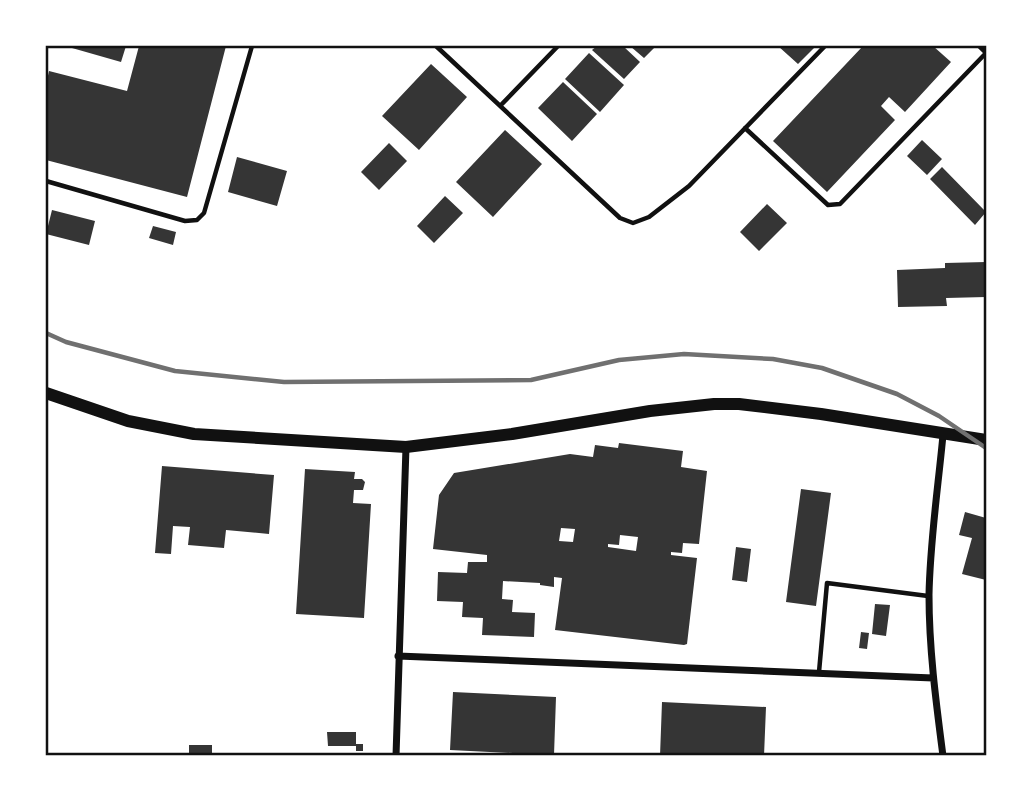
<svg xmlns="http://www.w3.org/2000/svg" width="1032" height="801" font-family="'PT Sans Narrow',sans-serif">
  <style>
    .building { fill: #353535; fill-rule: evenodd }
    .lines { fill: none; stroke-linecap: round; stroke-linejoin: round }
    .service { stroke: #111; stroke-width: 4.5 }
    .minor { stroke: #111; stroke-width: 7 }
    .secondary { stroke: #111; stroke-width: 12 }
    .rail { stroke: #707070; stroke-width: 4.5 }
    .neatline { fill: none; stroke: #111; stroke-width: 2.5 }
  </style>
  <rect width="100%" height="100%" fill="#fff"/>
  <path class="building" d="M 65,46 L 126,46 L 121,62 Z
    M 139,46 L 226,46 L 187,197 L 46,160 L 46,85 L 49,71 L 127,91 Z
    M 597,46 L 623,46 L 640,62 L 624,79 L 592,50 Z
    M 630,46 L 656,46 L 644,58 Z
    M 778,46 L 816,46 L 798,64 Z
    M 863,46 L 933,46 L 951,62 L 905,112 L 889,97 L 881,106 L 895,120 L 827,192 L 773,141 Z
    M 589,53 L 624,85 L 600,112 L 565,79 Z
    M 431,64 L 467,97 L 419,150 L 382,116 Z
    M 563,82 L 597,114 L 572,141 L 538,108 Z
    M 505,130 L 542,164 L 493,217 L 456,182 Z
    M 922,140 L 942,159 L 927,175 L 907,156 Z
    M 389,143 L 407,161 L 379,190 L 361,172 Z
    M 237,157 L 287,171 L 277,206 L 228,192 Z
    M 942,167 L 986,212 L 975,225 L 930,179 Z
    M 445,196 L 463,213 L 434,243 L 417,226 Z
    M 767,204 L 787,223 L 759,251 L 740,232 Z
    M 52,210 L 95,221 L 89,245 L 46,234 Z
    M 153,226 L 176,232 L 173,245 L 149,238 Z
    M 986,262 L 986,297 L 946,298 L 947,306 L 898,307 L 897,270 L 945,268 L 945,263 Z
    M 619,443 L 683,451 L 681,467 L 707,471 L 699,544 L 683,543 L 682,553 L 671,552 L 671,555 L 697,558 L 687,644 L 684,645 L 555,630 L 562,578 L 554,577 L 554,587 L 540,585 L 540,583 L 503,581 L 502,599 L 513,600 L 512,612 L 535,613 L 534,637 L 482,635 L 483,618 L 462,617 L 463,602 L 437,601 L 438,572 L 467,573 L 468,562 L 487,562 L 487,555 L 433,549 L 439,495 L 454,473 L 570,454 L 593,457 L 595,445 L 618,448 ZM 561,528 L 575,529 L 573,542 L 559,541 ZM 620,535 L 638,537 L 636,551 L 608,547 L 608,544 L 619,545 Z
    M 162,466 L 274,475 L 269,534 L 226,530 L 224,548 L 188,545 L 190,527 L 173,526 L 171,554 L 155,553 Z
    M 305,469 L 355,472 L 354,479 L 362,479 L 365,482 L 363,490 L 354,490 L 353,503 L 371,504 L 364,618 L 296,614 Z
    M 801,489 L 831,493 L 816,606 L 786,602 Z
    M 965,512 L 986,518 L 986,580 L 962,574 L 972,538 L 959,535 Z
    M 736,547 L 751,549 L 747,582 L 732,580 Z
    M 875,604 L 890,605 L 886,636 L 872,634 Z
    M 861,632 L 869,633 L 867,649 L 859,648 Z
    M 453,692 L 556,697 L 554,755 L 450,750 Z
    M 662,702 L 766,707 L 764,756 L 660,756 Z
    M 327,732 L 356,732 L 356,746 L 328,746 Z
    M 356,744 L 363,744 L 363,751 L 356,751 Z
    M 189,745 L 212,745 L 212,756 L 189,756 Z"/>
  <g class="lines">
    <path class="service" d="M 436,46 L 620,218 L 633,223 L 649,217 L 689,186 L 825,46
      M 500,106 L 558,46
      M 745,128 L 828,205 L 840,204 L 986,53 L 979,46
      M 46,181 L 185,221 L 197,220 L 204,213 L 252,46
      M 819,672 L 827,583 L 928,596"/>
    <path class="minor" d="M 398,656 L 933,678
      M 396,756 L 406,447
      M 943,756 C 936,702 929,649 929,595 C 930,541 938,488 943,435"/>
    <path class="secondary" d="M 46,393 L 128,421 L 194,434 L 406,447 L 512,434 L 650,411 L 714,404 L 739,404 L 821,414 L 986,440"/>
    <path class="rail" d="M 46,333 L 66,342 L 175,371 L 284,382 L 531,380 L 619,360 L 684,354 L 773,359 L 822,368 L 897,394 L 939,416 L 986,448"/>
  </g>
  <rect width="1032" height="801" fill="none" stroke="#ffffff" stroke-width="94"/>
  <rect x="47" y="47" width="938" height="707" class="neatline"/>
</svg>
